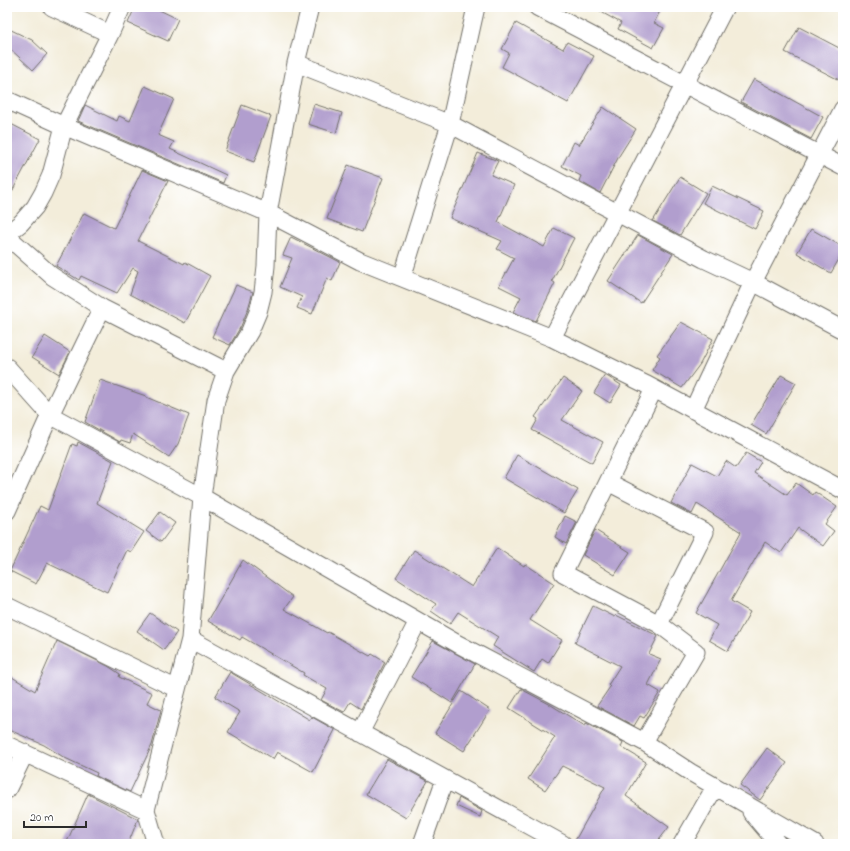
<svg xmlns="http://www.w3.org/2000/svg" width="850" height="851" font-family="'Indie Flower',sans-serif">
  <style>
    .building { fill: #b19ece }
    .lines { fill: none; stroke-linecap: round; stroke-linejoin: round }
    .minor-casing { stroke: #716f68; stroke-width: 19 }
    .minor { stroke: #fff; stroke-width: 17 }
  </style>
  <rect width="100%" height="100%" fill="#fff"/>
  <filter id="ink" filterUnits="userSpaceOnUse"><feTurbulence type="fractalNoise" baseFrequency=".025" numOctaves="2"/><feDisplacementMap in="SourceGraphic" scale="8" xChannelSelector="R" yChannelSelector="G"/><feConvolveMatrix kernelMatrix="1 2 1 2 8 2 1 2 1" color-interpolation-filters="sRGB"/></filter>
  <filter id="wash" filterUnits="userSpaceOnUse"><feTurbulence type="fractalNoise" baseFrequency=".012" numOctaves="4" result="noise"/><feDisplacementMap in="SourceGraphic" scale="16" xChannelSelector="R" yChannelSelector="G"/><feGaussianBlur stdDeviation="0.9" result="paint"/><feColorMatrix in="noise" values="0 0 0 0 0 0 0 0 0 0 0 0 0 0 0 0 0 1.4 0 .05"/><feComposite in="paint" operator="in"/></filter>
  <g filter="url(#wash)">
    <rect width="100%" height="100%" fill="#f3edda"/>
    <g id="blocks">
      <path class="building" d="M 135,7 L 153,7 L 178,19 L 168,41 L 128,23 Z
        M 592,7 L 662,7 L 654,23 L 664,28 L 653,48 L 618,29 L 621,23 Z
        M 516,23 L 563,49 L 567,42 L 594,56 L 568,103 L 502,67 L 509,53 L 502,49 Z
        M 799,27 L 843,50 L 843,82 L 785,52 Z
        M 7,28 L 32,40 L 47,54 L 33,70 L 7,46 Z
        M 754,79 L 823,117 L 811,139 L 741,102 Z
        M 145,86 L 174,99 L 158,135 L 174,142 L 170,149 L 226,175 L 223,183 L 78,121 L 85,105 L 117,121 L 119,116 L 130,121 Z
        M 314,104 L 342,113 L 336,133 L 308,124 Z
        M 242,105 L 271,116 L 254,162 L 225,151 Z
        M 603,107 L 636,129 L 619,156 L 600,193 L 579,181 L 581,176 L 562,166 L 574,142 L 579,145 Z
        M 7,122 L 40,139 L 7,201 Z
        M 478,153 L 498,161 L 491,175 L 514,185 L 498,222 L 544,247 L 554,228 L 574,238 L 552,281 L 555,283 L 536,321 L 513,312 L 521,297 L 499,286 L 514,258 L 497,249 L 502,241 L 450,218 Z
        M 348,165 L 383,178 L 362,232 L 327,219 Z
        M 142,170 L 168,181 L 138,241 L 184,264 L 185,262 L 210,276 L 185,323 L 130,294 L 138,271 L 133,268 L 117,293 L 81,276 L 79,280 L 56,266 L 84,213 L 114,228 Z
        M 680,177 L 706,193 L 680,235 L 653,221 Z
        M 712,186 L 764,211 L 755,229 L 703,203 Z
        M 811,229 L 843,247 L 843,252 L 831,273 L 797,253 Z
        M 638,235 L 673,254 L 641,303 L 608,281 Z
        M 291,237 L 340,262 L 332,281 L 327,278 L 312,314 L 297,308 L 302,297 L 280,287 L 292,258 L 283,255 Z
        M 236,285 L 253,292 L 248,309 L 241,326 L 230,345 L 212,337 Z
        M 681,322 L 713,339 L 700,364 L 682,388 L 652,370 L 660,357 L 657,355 Z
        M 45,336 L 70,352 L 59,374 L 32,357 Z
        M 605,375 L 621,385 L 610,403 L 594,393 Z
        M 781,375 L 796,383 L 766,434 L 751,425 Z
        M 563,378 L 582,391 L 562,420 L 603,442 L 592,463 L 532,430 L 538,419 L 535,417 Z
        M 100,380 L 146,396 L 146,397 L 189,415 L 178,444 L 169,457 L 133,434 L 130,443 L 121,440 L 120,442 L 85,422 Z
        M 78,442 L 113,461 L 97,503 L 144,532 L 131,552 L 127,550 L 107,592 L 47,563 L 36,584 L 10,571 L 40,506 L 48,510 L 72,444 L 77,446 Z
        M 746,453 L 761,462 L 754,473 L 787,495 L 796,483 L 813,495 L 815,492 L 837,507 L 825,524 L 834,531 L 823,546 L 798,528 L 781,553 L 765,542 L 731,601 L 750,612 L 728,651 L 709,640 L 717,625 L 696,613 L 741,532 L 697,504 L 692,514 L 671,503 L 692,463 L 717,476 L 726,461 L 736,468 Z
        M 517,455 L 578,490 L 564,513 L 504,478 Z
        M 160,512 L 175,523 L 161,542 L 146,531 Z
        M 565,516 L 577,522 L 566,544 L 555,537 Z
        M 595,530 L 630,552 L 615,575 L 583,555 Z
        M 497,548 L 524,566 L 525,564 L 554,583 L 530,620 L 562,640 L 548,663 L 542,659 L 534,672 L 493,646 L 498,637 L 458,612 L 450,624 L 431,611 L 436,604 L 396,578 L 414,550 L 472,587 Z
        M 243,560 L 293,597 L 284,609 L 327,633 L 328,632 L 370,656 L 372,654 L 385,662 L 361,709 L 350,702 L 344,712 L 321,700 L 327,689 L 303,675 L 304,673 L 242,637 L 240,640 L 208,621 Z
        M 593,606 L 615,617 L 616,615 L 658,636 L 649,654 L 661,659 L 648,685 L 660,692 L 644,718 L 640,716 L 634,726 L 597,706 L 610,687 L 608,685 L 620,666 L 575,643 Z
        M 150,613 L 177,632 L 164,650 L 137,631 Z
        M 57,641 L 108,666 L 120,674 L 119,677 L 152,693 L 147,703 L 161,710 L 152,745 L 130,792 L 96,776 L 97,773 L 65,758 L 44,745 L 7,729 L 7,674 L 35,691 Z
        M 433,641 L 475,664 L 452,703 L 411,677 Z
        M 230,672 L 310,720 L 312,717 L 335,730 L 313,772 L 277,752 L 273,759 L 228,732 L 240,712 L 215,697 Z
        M 521,689 L 551,705 L 585,726 L 586,723 L 623,742 L 621,747 L 646,762 L 626,796 L 669,827 L 656,844 L 573,844 L 605,787 L 562,766 L 545,790 L 528,779 L 555,737 L 509,708 Z
        M 461,691 L 490,710 L 464,751 L 435,733 Z
        M 767,748 L 787,763 L 760,800 L 740,785 Z
        M 387,759 L 428,781 L 406,818 L 366,794 Z
        M 88,794 L 138,819 L 128,844 L 66,844 Z
        M 459,798 L 482,811 L 480,817 L 456,806 Z"/>
    </g>
  </g>
  <g filter="url(#ink)">
    <use href="#blocks" fill-opacity="0" stroke="#716f68" stroke-width="1"/>
    <g class="lines">
      <defs>
        <path id="minor" d="M 52,7 L 110,34
          M 310,7 L 296,63 L 268,213 L 266,266 L 263,292 L 258,312 L 250,331 L 226,371 L 216,400 L 202,497 L 458,644 L 644,742 L 690,772 L 815,844
          M 537,7 L 843,167
          M 296,63 L 450,124 L 476,7
          M 7,100 L 64,126 L 268,213 L 360,261 L 552,338 L 645,384 L 843,490
          M 843,109 L 753,282 L 843,330
          M 7,234 L 21,223 L 35,207 L 43,193 L 51,175 L 64,126 L 110,34 L 122,7
          M 7,236 L 52,276 L 102,308 L 226,371
          M 402,278 L 450,124 L 704,259 L 753,282 L 693,410
          M 552,338 L 725,7
          M 7,367 L 50,415 L 202,497 L 190,639
          M 608,482 L 705,532 L 659,624
          M 7,511 L 50,415 L 102,308
          M 7,606 L 177,689
          M 360,733 L 418,621
          M 644,742 L 696,652 L 659,624 L 563,573 L 654,389
          M 7,745 L 146,810 L 190,639 L 563,844
          M 7,790 L 25,753
          M 146,810 L 156,844
          M 751,812 L 778,844
          M 422,844 L 445,779
          M 682,844 L 715,787"/>
      </defs>
      <use href="#minor" class="minor-casing"/>
      <use href="#minor" class="minor"/>
    </g>
  </g>
  <rect width="850" height="851" fill="none" stroke="#fff" stroke-width="24"/>
  <path d="M24 821v6h62v-6" fill="none" stroke="#2b2b2b" stroke-width="2"/>
  <text x="30" y="821" font-size="12" fill="#2b2b2b" stroke="#ffffff" stroke-width="3" paint-order="stroke">20 m</text>
</svg>
